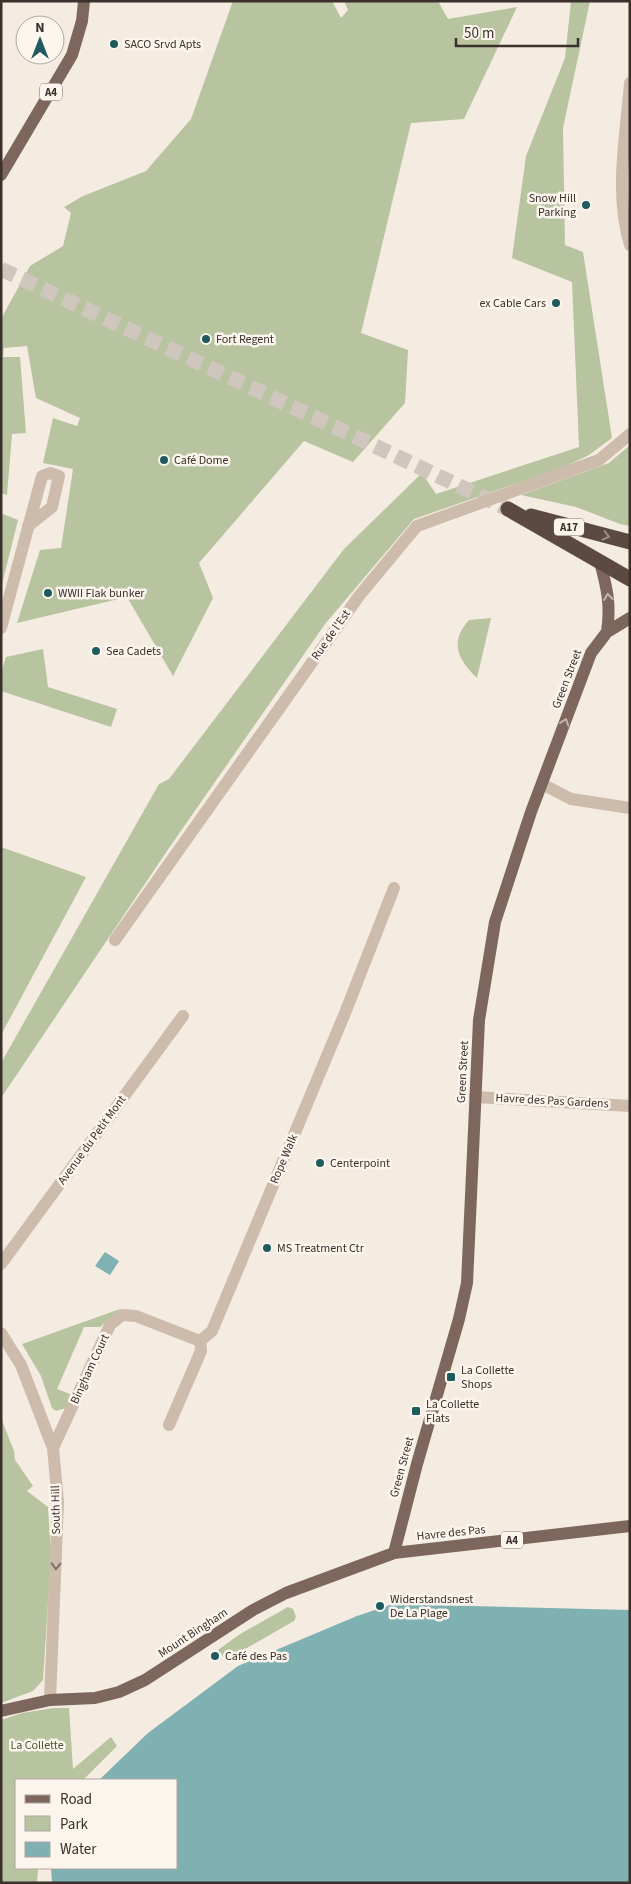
<svg xmlns="http://www.w3.org/2000/svg" width="631" height="1884" font-family="'Source Sans 3',sans-serif">
  <style>
    .green { fill: #b8c4a0 }
    .water { fill: #7fb0b2 }
    .lines { fill: none; stroke-linecap: round; stroke-linejoin: round }
    .highway-tunnel { stroke: #cfc6bd; stroke-width: 15; stroke-dasharray: 15 8; stroke-linecap: butt }
    .minor { stroke: #cdbbac; stroke-width: 12 }
    .major { stroke: #7d675c; stroke-width: 12 }
    .highway { stroke: #5c4a42; stroke-width: 15 }
    .oneway { stroke: #9c8e87 }
    .oneway2 { stroke: #c2b5ac }
    .oneway3 { stroke: #7d6f65 }
    .poi-dot { fill: #1f5a5e; stroke: #fbf5ee; stroke-width: 2 }
    .labels { text-anchor: middle; dominant-baseline: central; stroke-width: 5; stroke-linejoin: round; paint-order: stroke }
    .shield { fill: #fbf5ee; stroke: #756b66; stroke-width: 1 }
    .shield-label { font-size: 11px; font-weight: bold; fill: #3b302b }
    .poi-label { font-size: 12px; fill: #3b302b; stroke: #fbf5ee; text-anchor: start }
    .street-label { font-size: 12px; fill: #3b302b; stroke: #fbf5ee }
    .park-label { font-size: 12px; fill: #4a5a2e; stroke: #fbf5ee }
  </style>
  <rect width="100%" height="100%" fill="#f4ebe1"/>
  <path class="green" d="M 233,1 L 332,1 L 341,18 L 348,10 L 344,1 L 438,1 L 448,19 L 517,7 L 464,119 L 411,123 L 361,333 L 408,350 L 405,403 L 353,462 L 304,441 L 199,563 L 213,598 L 173,676 L 127,597 L 17,623 L 40,550 L 61,548 L 73,469 L 43,463 L 53,418 L 77,426 L 80,418 L 36,398 L 27,346 L 4,348 L 3,357 L 20,357 L 26,433 L 12,434 L 7,495 L 1,493 L 1,319 L 30,266 L 63,246 L 71,213 L 64,207 L 83,196 L 146,171 L 191,119 Z
    M 571,1 L 590,1 L 563,128 L 565,245 L 583,252 L 612,438 L 589,455 L 564,467 L 414,519 L 325,624 L 169,848 L 1,1098 L 1,1063 L 159,784 L 169,779 L 344,549 L 422,473 L 436,494 L 579,447 L 572,282 L 512,258 L 526,156 L 565,58 Z
    M 629,446 L 630,526 L 620,524 L 576,507 L 521,495 L 609,463 Z
    M 3,514 L 18,520 L 1,588 L 1,520 Z
    M 491,618 L 477,678 C 458,660 449,642 469,620 Z
    M 43,649 L 48,687 L 117,709 L 111,727 L 1,691 L 1,673 L 6,657 Z
    M 1,847 L 86,877 L 1,1035 Z
    M 120,1309 L 100,1327 L 84,1327 L 57,1389 L 70,1394 L 66,1408 L 56,1411 L 52,1408 L 41,1376 L 22,1344 Z
    M 1,1418 L 14,1451 L 15,1460 L 33,1486 L 27,1491 L 48,1507 L 51,1556 L 43,1680 L 33,1691 L 1,1703 Z
    M 288,1607 L 293,1609 L 296,1617 L 294,1621 L 226,1660 L 218,1650 L 240,1634 Z
    M 54,1708 L 69,1708 L 73,1769 L 111,1737 L 117,1746 L 83,1780 L 16,1780 L 16,1868 L 38,1868 L 37,1883 L 1,1883 L 1,1720 L 22,1713 Z"/>
  <path class="water" d="M 105,1252 L 119,1261 L 110,1275 L 95,1266 Z
    M 393,1604 L 630,1610 L 630,1883 L 52,1883 L 51,1868 L 176,1868 L 176,1780 L 99,1780 L 148,1733 L 238,1666 L 357,1616 Z"/>
  <g class="lines">
    <path class="highway-tunnel" d="M 1,269 L 508,509"/>
    <path class="minor" d="M 630,83 C 626,136 614,193 630,245
      M 1,628 L 42,476 L 50,473 L 59,476 L 52,507 L 28,526
      M 542,784 L 571,799 L 630,808
      M 115,940 L 359,596 L 417,526 L 599,460 L 630,434
      M 475,1097 L 630,1106
      M 1,1264 L 183,1016
      M 1,1333 L 21,1365 L 53,1448 L 58,1502 L 50,1700
      M 169,1425 L 201,1351 L 200,1341 L 212,1331 L 345,1013 L 394,888
      M 53,1448 L 110,1325 L 122,1315 L 136,1316 L 200,1341"/>
    <path class="major" d="M 1,175 L 72,55 L 82,21 L 84,1
      M 600,562 C 607,588 611,605 607,632
      M 394,1553 L 417,1464 L 459,1319 L 467,1283 L 479,1020 L 495,922 L 531,812 L 591,653 L 607,632 L 630,618
      M 1,1711 L 50,1700 L 95,1698 L 119,1692 L 145,1680 L 253,1610 L 286,1593 L 394,1553 L 630,1526"/>
    <path class="highway" d="M 508,509 L 630,579
      M 531,516 L 630,542"/>
  </g>
  <defs><path id="oneway-chevron" d="M-2-3.5L2.5 0L-2 3.5" fill="none" stroke-width="1.6" stroke-linecap="round" stroke-linejoin="round" transform="scale(1.25)"/></defs>
  <use class="oneway" href="#oneway-chevron" transform="translate(606 536) rotate(14)"/>
  <g class="oneway2">
    <use href="#oneway-chevron" transform="translate(608 597) rotate(-97)"/>
    <use href="#oneway-chevron" transform="translate(565 722) rotate(-71)"/>
  </g>
  <use class="oneway3" href="#oneway-chevron" transform="translate(56 1566) rotate(92)"/>
  <g class="poi-dot">
    <circle cx="114" cy="44" r="5"/>
    <circle cx="586" cy="205" r="5"/>
    <circle cx="556" cy="303" r="5"/>
    <circle cx="206" cy="339" r="5"/>
    <circle cx="164" cy="460" r="5"/>
    <circle cx="48" cy="593" r="5"/>
    <circle cx="96" cy="651" r="5"/>
    <circle cx="320" cy="1163" r="5"/>
    <circle cx="267" cy="1248" r="5"/>
    <rect x="446" y="1372" width="10" height="10" rx="2.5"/>
    <rect x="411" y="1406" width="10" height="10" rx="2.5"/>
    <circle cx="380" cy="1606" r="5"/>
    <circle cx="215" cy="1656" r="5"/>
  </g>
  <g class="labels">
    <g class="shield">
      <rect x="40" y="83.5" width="22" height="17" rx="4"/>
      <rect x="554" y="518.5" width="30" height="17" rx="4"/>
      <rect x="501" y="1531.5" width="22" height="17" rx="4"/>
    </g>
    <g class="shield-label">
      <text x="51" y="92">A4</text>
      <text x="569" y="527">A17</text>
      <text x="512" y="1540">A4</text>
    </g>
    <g class="poi-label">
      <text x="124" y="44">SACO Srvd Apts</text>
      <text x="576" y="198" text-anchor="end">Snow Hill<tspan x="576" dy="14">Parking</tspan></text>
      <text x="546" y="303" text-anchor="end">ex Cable Cars</text>
      <text x="216" y="339">Fort Regent</text>
      <text x="174" y="460">Café Dome</text>
      <text x="58" y="593">WWII Flak bunker</text>
      <text x="106" y="651">Sea Cadets</text>
      <text x="330" y="1163">Centerpoint</text>
      <text x="277" y="1248">MS Treatment Ctr</text>
      <text x="461" y="1370">La Collette<tspan x="461" dy="14">Shops</tspan></text>
      <text x="426" y="1404">La Collette<tspan x="426" dy="14">Flats</tspan></text>
      <text x="390" y="1599">Widerstandsnest<tspan x="390" dy="14">De La Plage</tspan></text>
      <text x="225" y="1656">Café des Pas</text>
    </g>
    <g class="street-label">
      <text transform="translate(331 635) rotate(-55)">Rue de l'Est</text>
      <text transform="translate(567 679) rotate(-69)">Green Street</text>
      <text transform="translate(463 1072) rotate(-87)">Green Street</text>
      <text transform="translate(552 1101) rotate(3)">Havre des Pas Gardens</text>
      <text transform="translate(92 1140) rotate(-54)">Avenue du Petit Mont</text>
      <text transform="translate(284 1159) rotate(-67)">Rope Walk</text>
      <text transform="translate(90 1369) rotate(-65)">Bingham Court</text>
      <text transform="translate(402 1467) rotate(-75)">Green Street</text>
      <text transform="translate(56 1510) rotate(-91)">South Hill</text>
      <text transform="translate(451 1533) rotate(-6)">Havre des Pas</text>
      <text transform="translate(193 1633) rotate(-33)">Mount Bingham</text>
    </g>
    <g class="park-label">
      <text x="37" y="1745">La Collette</text>
    </g>
  </g>
  <rect width="631" height="1884" fill="none" stroke="#3b302b" stroke-width="5"/>
  <rect x="15" y="1779" width="162" height="90" fill="#fbf5ee" stroke="#aea6a0"/>
  <rect x="25" y="1795" width="25" height="8" fill="#7d675c" stroke="#aea6a0"/>
  <text x="60" y="1804" font-size="15" fill="#3b302b">Road</text>
  <rect x="25" y="1816" width="25" height="15" fill="#b8c4a0" stroke="#aea6a0"/>
  <text x="60" y="1829" font-size="15" fill="#3b302b">Park</text>
  <rect x="25" y="1842" width="25" height="15" fill="#7fb0b2" stroke="#aea6a0"/>
  <text x="60" y="1854" font-size="15" fill="#3b302b">Water</text>
  <g transform="translate(40 40)"><circle r="24" fill="#fbf5ee" stroke="#aea6a0"/>
  <path d="M0-4L9 19L0 12L-9 19Z" fill="#1f5a5e"/>
  <text y="-8" font-size="14" font-weight="bold" text-anchor="middle" fill="#3b302b">N</text>
  </g>
  <path d="M456 38v8h122v-8" fill="none" stroke="#3b302b" stroke-width="2.5"/>
  <text x="464" y="38" font-size="15" fill="#3b302b" stroke="#fbf5ee" stroke-width="4" paint-order="stroke">50 m</text>
</svg>
